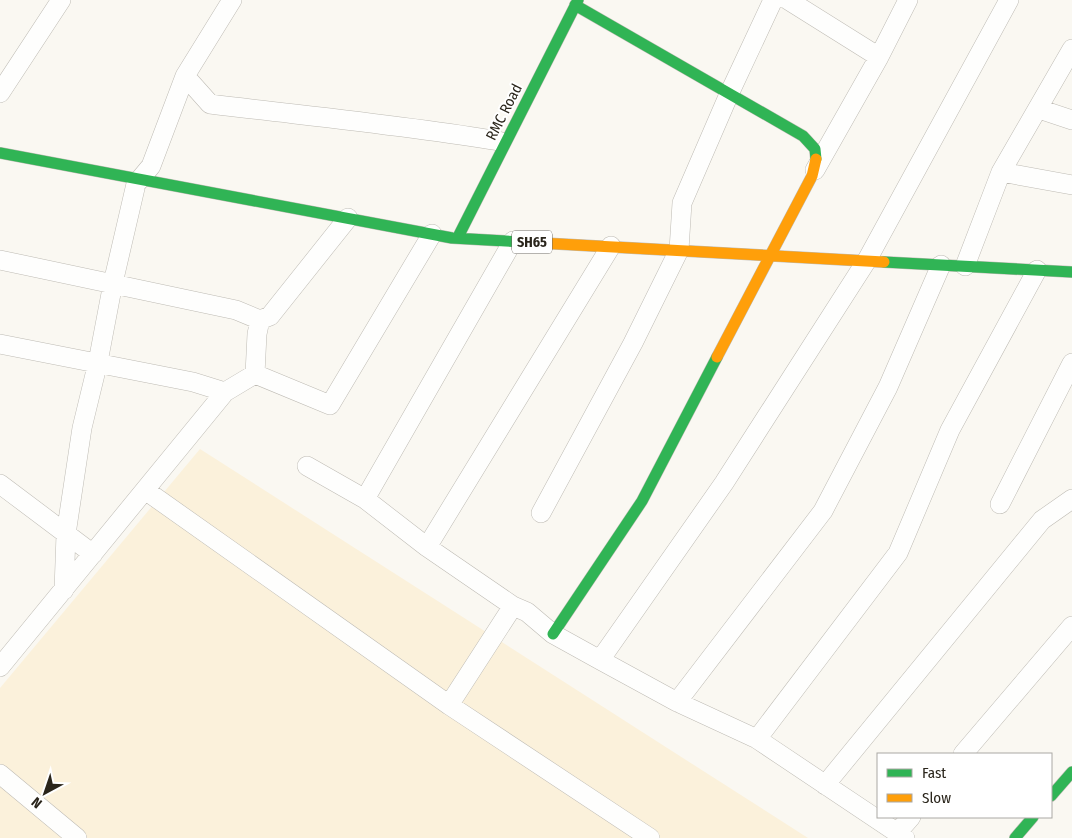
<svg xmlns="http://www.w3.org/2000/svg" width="1072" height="838" font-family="'Fira Sans Condensed',sans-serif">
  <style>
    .built { fill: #fbf1db }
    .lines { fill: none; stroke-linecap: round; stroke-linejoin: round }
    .street-casing { stroke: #bebbb4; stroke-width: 20 }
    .fast-casing { stroke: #bebbb4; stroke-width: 12 }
    .slow-casing { stroke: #bebbb4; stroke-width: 12 }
    .street { stroke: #fefefd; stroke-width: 19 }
    .fast { stroke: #30b455; stroke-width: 11 }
    .slow { stroke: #ff9f0a; stroke-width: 11 }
    .labels { text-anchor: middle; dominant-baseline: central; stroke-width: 4; stroke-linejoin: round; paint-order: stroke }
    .shield { fill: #fff; stroke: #6a665f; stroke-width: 1 }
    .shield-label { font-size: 14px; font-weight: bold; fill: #2a251b }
    .street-label { font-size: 15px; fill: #2a251b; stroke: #fff }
  </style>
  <rect width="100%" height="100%" fill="#faf8f2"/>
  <path class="built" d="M 200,449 L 808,838 L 0,838 L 0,688 Z"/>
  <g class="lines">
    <defs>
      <path id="street" d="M 232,0 L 185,76 L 210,104 C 307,116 403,125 499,141
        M 788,0 L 879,57
        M 0,93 L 61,0
        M 1039,109 L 1072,120
        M 815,170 L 879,57 L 908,0
        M 1001,172 L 1072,185
        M 0,260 L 236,310 L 260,320 L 270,316 L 348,218
        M 965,266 L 1001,172 L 1072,49
        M 0,344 L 193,382 L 225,392
        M 255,374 L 257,334 L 260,320
        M 307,466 L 365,499 L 427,547 L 513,606 L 527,612 L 553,634 L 600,660 L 677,702 L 757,739 L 905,838
        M 0,484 L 93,554
        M 145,490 L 449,705 L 650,838
        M 365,499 L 513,241
        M 1000,504 L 1072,363
        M 541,513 L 633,343 L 679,250 L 682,203 L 730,92 L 773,0
        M 427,547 L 611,246
        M 64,590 L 66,534 L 82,428 L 98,362 L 113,283 L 136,184 L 151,166 L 185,76
        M 600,660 L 724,483 L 867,260 L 1009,0
        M 0,667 L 225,392 L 255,374 L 330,405 L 432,234
        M 677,702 L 823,511 L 888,387 L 941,265
        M 449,705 L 513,606
        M 757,739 L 898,553 L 950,430 L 1037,270
        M 963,754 L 1072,626
        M 0,774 L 77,838
        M 825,785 L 1042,520 L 1072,499
        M 897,833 L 911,817"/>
      <path id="fast" d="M 575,5 L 803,136 L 815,149 L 816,159
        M 0,153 L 452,238 L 541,243
        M 458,237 L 578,0
        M 884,262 L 1072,272
        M 553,634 L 642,501 L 717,357
        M 1051,796 L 1072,772
        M 1015,838 L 1033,817"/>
      <path id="slow" d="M 541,243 L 884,262
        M 717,357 L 812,176 L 816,159"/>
    </defs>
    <use href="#street" class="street-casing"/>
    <use href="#fast" class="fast-casing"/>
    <use href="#slow" class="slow-casing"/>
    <use href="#street" class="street"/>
    <use href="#fast" class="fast"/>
    <use href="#slow" class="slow"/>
  </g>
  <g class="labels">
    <rect class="shield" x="512" y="230.5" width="40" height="23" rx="4"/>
    <g class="shield-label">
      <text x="532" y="242">SH65</text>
    </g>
    <g class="street-label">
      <text transform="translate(504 112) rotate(-63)">RMC Road</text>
    </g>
  </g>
  <rect x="877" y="753" width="175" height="65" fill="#ffffff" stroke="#aaa8a4"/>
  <rect x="887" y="769" width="25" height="8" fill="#30b455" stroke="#aaa8a4"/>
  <text x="922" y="778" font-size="15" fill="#2a251b">Fast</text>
  <rect x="887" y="794" width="25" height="8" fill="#ff9f0a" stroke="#aaa8a4"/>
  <text x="922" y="803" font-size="15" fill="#2a251b">Slow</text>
  <g transform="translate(45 793) rotate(220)" stroke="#ffffff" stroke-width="4" paint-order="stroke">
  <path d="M0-4L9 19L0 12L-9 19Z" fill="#2a251b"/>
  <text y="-8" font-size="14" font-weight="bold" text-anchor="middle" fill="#2a251b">N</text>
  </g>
</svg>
